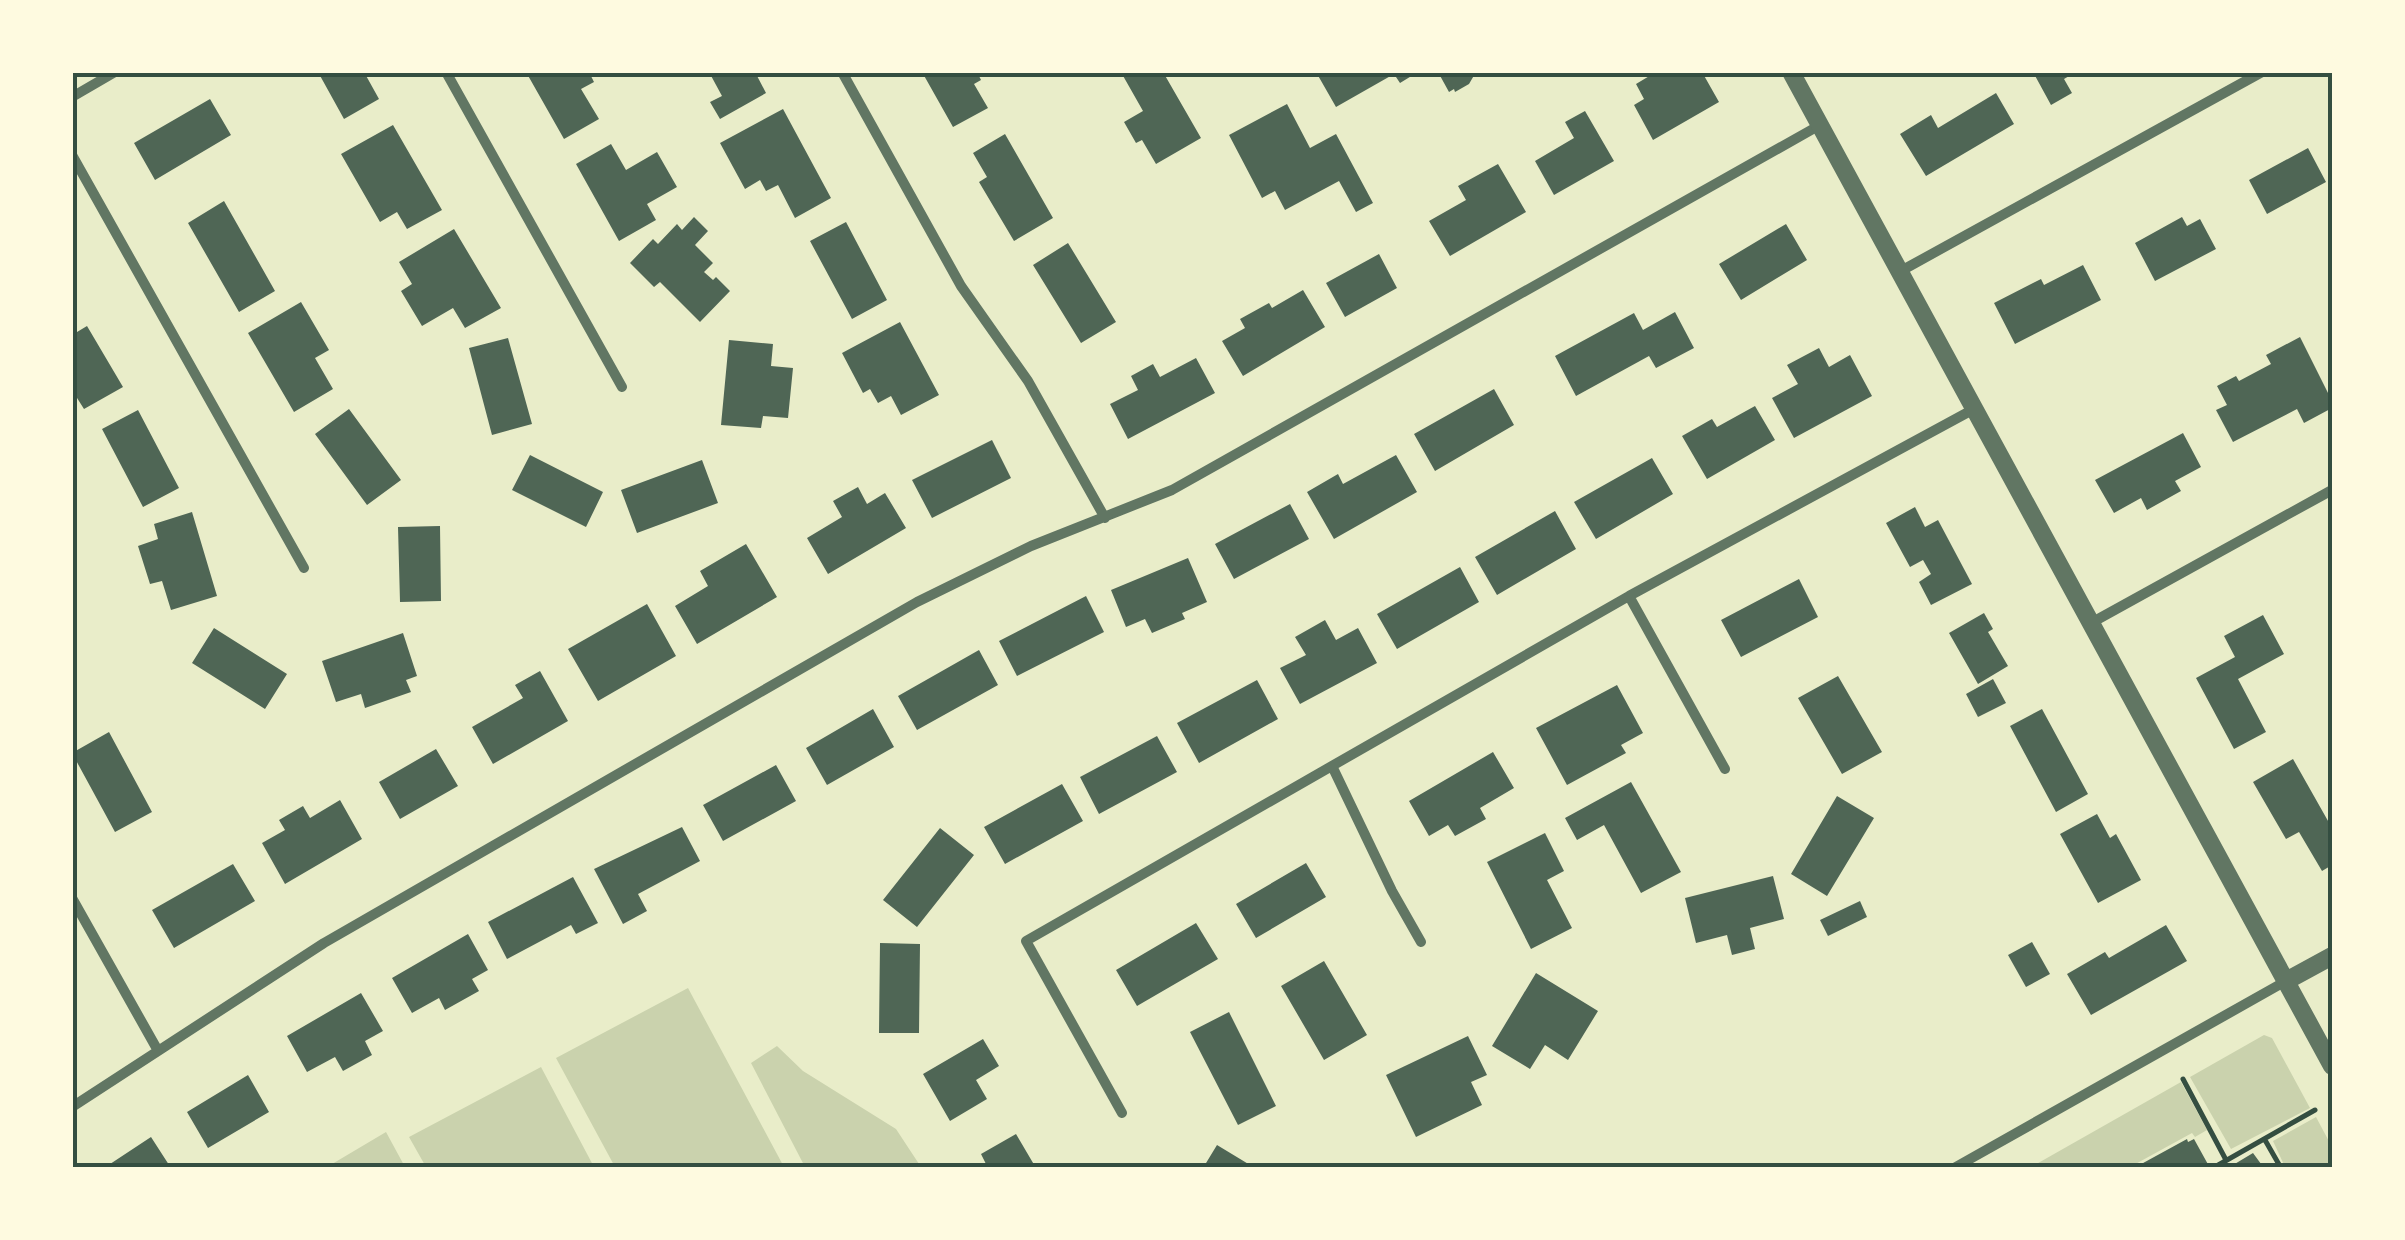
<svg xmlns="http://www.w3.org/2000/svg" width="2405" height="1240" font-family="Lora,serif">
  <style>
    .green { fill: #cad2ad }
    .building { fill: #4f6655 }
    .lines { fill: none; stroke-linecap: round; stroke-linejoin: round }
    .path { stroke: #344e41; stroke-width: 5 }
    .minor { stroke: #617663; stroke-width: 10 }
    .tertiary { stroke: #617663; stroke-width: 18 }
    .neatline { fill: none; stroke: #344e41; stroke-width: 4 }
  </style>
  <rect width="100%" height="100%" fill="#e9edc9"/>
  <path class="green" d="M 688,988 L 784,1167 L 615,1167 L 556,1058 Z
    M 2264,1035 L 2272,1038 L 2310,1108 L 2231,1149 L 2190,1077 Z
    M 777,1046 L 803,1071 L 896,1129 L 921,1167 L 805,1167 L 751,1063 Z
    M 541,1067 L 594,1167 L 426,1167 L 409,1137 Z
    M 2181,1082 L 2207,1130 L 2195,1137 L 2192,1133 L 2130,1167 L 2031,1167 Z
    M 2316,1117 L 2332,1147 L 2332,1167 L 2285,1167 L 2273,1141 Z
    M 386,1132 L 405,1167 L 327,1167 Z"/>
  <path class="building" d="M 318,72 L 364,72 L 379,99 L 344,119 Z
    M 526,72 L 589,72 L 594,82 L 581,89 L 599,119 L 564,139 Z
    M 709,72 L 755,72 L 766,93 L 720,119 L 710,102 L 722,96 Z
    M 922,72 L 977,72 L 981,80 L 974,84 L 988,108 L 953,127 Z
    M 1126,72 L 1163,72 L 1201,138 L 1156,164 L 1142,140 L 1136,143 L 1124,122 L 1143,111 L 1122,74 Z
    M 1316,72 L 1418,72 L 1400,83 L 1394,74 L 1336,107 Z
    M 1438,72 L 1476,72 L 1469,84 L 1455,92 L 1454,89 L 1449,92 Z
    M 1656,72 L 1677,72 L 1679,76 L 1702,72 L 1719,102 L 1653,140 L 1634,105 L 1644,99 L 1636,84 Z
    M 2033,72 L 2076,72 L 2064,79 L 2072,93 L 2051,105 Z
    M 1996,93 L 2014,124 L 1926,176 L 1900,134 L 1931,115 L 1938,128 Z
    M 210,99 L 231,135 L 155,180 L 134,143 Z
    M 1287,104 L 1310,148 L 1336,134 L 1373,203 L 1356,212 L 1339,181 L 1285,210 L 1275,191 L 1262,198 L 1229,135 Z
    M 783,109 L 831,198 L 795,218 L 778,185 L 766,191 L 760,180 L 745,189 L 720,143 Z
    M 1585,111 L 1614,161 L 1554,195 L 1535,161 L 1574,138 L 1565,122 Z
    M 393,125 L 442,210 L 407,229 L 397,212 L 380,222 L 341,154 Z
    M 1005,134 L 1053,218 L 1014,241 L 979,182 L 987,177 L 973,153 Z
    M 611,144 L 626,170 L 657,152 L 677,187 L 647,204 L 656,220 L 619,241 L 576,164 Z
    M 2308,148 L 2326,182 L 2267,214 L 2249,180 Z
    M 1498,164 L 1526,212 L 1450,256 L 1429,221 L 1466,200 L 1458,186 Z
    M 224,201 L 275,291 L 239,312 L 188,223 Z
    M 694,217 L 708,231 L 695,245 L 713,263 L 704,272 L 713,280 L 716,277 L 730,291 L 700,322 L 660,282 L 654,287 L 630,263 L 653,239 L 658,244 L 677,224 L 682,230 Z
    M 2182,217 L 2187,226 L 2200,219 L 2216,249 L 2155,281 L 2135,243 Z
    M 846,222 L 887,300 L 852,319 L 810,241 Z
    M 1786,224 L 1807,260 L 1741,300 L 1719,264 Z
    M 454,229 L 501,308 L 465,328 L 453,308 L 422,326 L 401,291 L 412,284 L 399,262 Z
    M 1068,243 L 1116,322 L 1081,343 L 1033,265 Z
    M 1379,254 L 1397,288 L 1345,317 L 1326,283 Z
    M 2083,265 L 2101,300 L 2015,344 L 1994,303 L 2041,279 L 2044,285 Z
    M 1303,290 L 1325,327 L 1243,376 L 1222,341 L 1245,328 L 1240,319 L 1269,303 L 1272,308 Z
    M 301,302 L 329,350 L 315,358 L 333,389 L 294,412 L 248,333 Z
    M 1675,312 L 1694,348 L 1656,368 L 1649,356 L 1576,396 L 1555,356 L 1634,313 L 1643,330 Z
    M 900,322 L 939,395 L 901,415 L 891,396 L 878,403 L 870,389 L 863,393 L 842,353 Z
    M 87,326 L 123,387 L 84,409 L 72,390 L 72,335 Z
    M 2300,337 L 2332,401 L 2332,408 L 2304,423 L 2297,409 L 2233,442 L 2216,410 L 2227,405 L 2217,386 L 2236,376 L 2239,381 L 2271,364 L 2266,355 Z
    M 508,338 L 532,424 L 492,435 L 469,348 Z
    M 729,340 L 773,344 L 771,366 L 793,368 L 788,418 L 763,416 L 761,428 L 721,425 Z
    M 1819,348 L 1829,367 L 1850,355 L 1872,396 L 1794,438 L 1772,398 L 1798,384 L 1787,365 Z
    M 1196,358 L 1215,393 L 1128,439 L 1110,404 L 1138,390 L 1131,376 L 1153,364 L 1160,377 Z
    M 1494,389 L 1514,425 L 1435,471 L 1414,434 Z
    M 1755,406 L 1775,440 L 1707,479 L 1682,436 L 1712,419 L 1717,427 Z
    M 349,409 L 401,480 L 367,505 L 315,434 Z
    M 138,410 L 179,488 L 143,507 L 102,429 Z
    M 2183,433 L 2201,467 L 2175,481 L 2181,491 L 2147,510 L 2141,498 L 2114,513 L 2095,480 Z
    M 992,440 L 1011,478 L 932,518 L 912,480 Z
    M 530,455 L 603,492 L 586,527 L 512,490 Z
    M 1396,455 L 1417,492 L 1334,539 L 1307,492 L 1338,474 L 1343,484 Z
    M 1652,458 L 1673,494 L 1596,539 L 1574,502 Z
    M 702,460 L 718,503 L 637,533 L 621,490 Z
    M 858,487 L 867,504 L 885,493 L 906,528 L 828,574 L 807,538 L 842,517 L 833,501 Z
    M 1290,504 L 1309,539 L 1234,579 L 1215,544 Z
    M 1915,507 L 1925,527 L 1938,520 L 1972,584 L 1931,605 L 1919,582 L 1931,574 L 1923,560 L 1910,567 L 1886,523 Z
    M 1555,511 L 1576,549 L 1497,595 L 1475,557 Z
    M 192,512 L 217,596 L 171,610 L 162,581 L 150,584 L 138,546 L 158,539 L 154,524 Z
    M 440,526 L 441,601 L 400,602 L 398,527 Z
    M 746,544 L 777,597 L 697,644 L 675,606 L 708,586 L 700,571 Z
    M 1188,558 L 1207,602 L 1182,613 L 1185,619 L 1152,633 L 1145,619 L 1126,627 L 1111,590 Z
    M 1460,567 L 1479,602 L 1397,649 L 1377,614 Z
    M 1799,579 L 1818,617 L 1741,657 L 1721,620 Z
    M 1086,596 L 1104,632 L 1017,676 L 999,641 Z
    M 647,604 L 676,656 L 598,701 L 568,649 Z
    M 1984,613 L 1993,629 L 1988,632 L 2008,666 L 1978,684 L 1949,633 Z
    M 2263,615 L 2284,654 L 2238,679 L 2266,732 L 2234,749 L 2196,678 L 2235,657 L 2224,636 Z
    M 1325,620 L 1336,640 L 1358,628 L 1377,663 L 1300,704 L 1280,668 L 1306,655 L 1295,637 Z
    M 214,628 L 287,674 L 265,709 L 192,663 Z
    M 403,633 L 417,676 L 406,680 L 411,692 L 365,708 L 361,694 L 336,702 L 322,661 Z
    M 979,650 L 998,685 L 917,730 L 898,696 Z
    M 540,671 L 568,721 L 493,764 L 472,727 L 523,698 L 515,685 Z
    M 1838,676 L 1882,752 L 1842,774 L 1798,698 Z
    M 1993,679 L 2006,703 L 1978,717 L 1966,694 Z
    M 1257,680 L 1278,719 L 1199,763 L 1177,723 Z
    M 1617,685 L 1643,733 L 1621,745 L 1626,753 L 1567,785 L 1536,728 Z
    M 873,709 L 894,747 L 827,785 L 806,748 Z
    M 2042,709 L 2088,794 L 2056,812 L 2010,726 Z
    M 109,732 L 152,812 L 115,832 L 72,753 Z
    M 1157,736 L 1177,772 L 1099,814 L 1080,777 Z
    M 436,749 L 458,786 L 400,819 L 379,782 Z
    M 1493,752 L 1514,788 L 1480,808 L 1486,819 L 1455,836 L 1448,825 L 1429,836 L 1409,801 Z
    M 2293,759 L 2332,828 L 2332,865 L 2322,871 L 2299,832 L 2286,839 L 2253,782 Z
    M 776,765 L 796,801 L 723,841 L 703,805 Z
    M 1631,782 L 1681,872 L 1641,893 L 1604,825 L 1577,840 L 1565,818 Z
    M 1062,784 L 1083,821 L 1005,864 L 984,827 Z
    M 1837,796 L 1874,818 L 1827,896 L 1791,874 Z
    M 340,800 L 362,839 L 285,884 L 262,843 L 285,830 L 279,820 L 303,806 L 310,818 Z
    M 2097,814 L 2110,838 L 2116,834 L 2141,880 L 2098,903 L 2060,834 Z
    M 682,827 L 700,861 L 638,894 L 647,911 L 623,924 L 594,869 Z
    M 940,828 L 974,855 L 917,927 L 883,900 Z
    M 1545,833 L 1564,871 L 1547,880 L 1572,928 L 1531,949 L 1487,862 Z
    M 1306,863 L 1326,897 L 1256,938 L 1236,904 Z
    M 233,864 L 255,901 L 174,948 L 152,910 Z
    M 1773,876 L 1784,919 L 1750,928 L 1755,949 L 1732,955 L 1727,935 L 1696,943 L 1685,898 Z
    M 573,877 L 598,923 L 576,934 L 571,925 L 507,959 L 488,922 Z
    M 1860,901 L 1867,917 L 1828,936 L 1820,920 Z
    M 1196,923 L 1218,959 L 1137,1006 L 1116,970 Z
    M 2166,925 L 2187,961 L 2091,1015 L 2067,974 L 2105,952 L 2109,958 Z
    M 468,934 L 488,970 L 472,979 L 479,991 L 445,1010 L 439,998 L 412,1013 L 392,978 Z
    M 2032,942 L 2050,974 L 2026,987 L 2008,955 Z
    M 880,943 L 920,944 L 919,1033 L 879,1033 Z
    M 1324,961 L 1367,1035 L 1324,1060 L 1281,986 Z
    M 1536,973 L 1598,1011 L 1568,1060 L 1545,1045 L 1530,1069 L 1492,1046 Z
    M 361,993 L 383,1031 L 365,1041 L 372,1055 L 343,1071 L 335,1057 L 307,1072 L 287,1036 Z
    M 1229,1012 L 1276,1106 L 1238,1125 L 1190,1032 Z
    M 1468,1036 L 1487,1075 L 1471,1082 L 1482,1105 L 1416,1137 L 1386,1075 Z
    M 983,1039 L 999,1066 L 976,1080 L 987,1099 L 950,1121 L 923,1074 Z
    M 248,1075 L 269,1112 L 208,1148 L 187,1112 Z
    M 1016,1134 L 1036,1168 L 988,1168 L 981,1154 Z
    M 151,1137 L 171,1168 L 104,1168 Z
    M 2187,1139 L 2188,1142 L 2194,1139 L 2210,1168 L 2134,1168 Z
    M 1217,1145 L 1255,1168 L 1203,1168 Z
    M 2253,1153 L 2264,1168 L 2228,1168 Z"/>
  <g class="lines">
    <path class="path" d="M 2183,1079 L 2226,1160
      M 2265,1140 L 2281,1168
      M 2213,1168 L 2315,1110"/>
    <path class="minor" d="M 446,72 L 622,387
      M 842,72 L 961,286 L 1028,381 L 1105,518
      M 72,97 L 115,72
      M 72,155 L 304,568
      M 1899,272 L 2262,72
      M 1629,596 L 1725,769
      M 2091,623 L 2332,490
      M 1332,766 L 1392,891 L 1421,942
      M 72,898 L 157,1049
      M 72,1107 L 324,943 L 917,602 L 1031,546 L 1172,490 L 1820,125
      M 1122,1113 L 1026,941 L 1629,596 L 1974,409
      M 1954,1168 L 2286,981"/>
    <path class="tertiary" d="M 1791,72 L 2332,1066
      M 2286,981 L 2332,956"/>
  </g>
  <rect width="2405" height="1240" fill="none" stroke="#fefae0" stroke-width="150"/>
  <rect x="75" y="75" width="2255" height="1090" class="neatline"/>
</svg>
